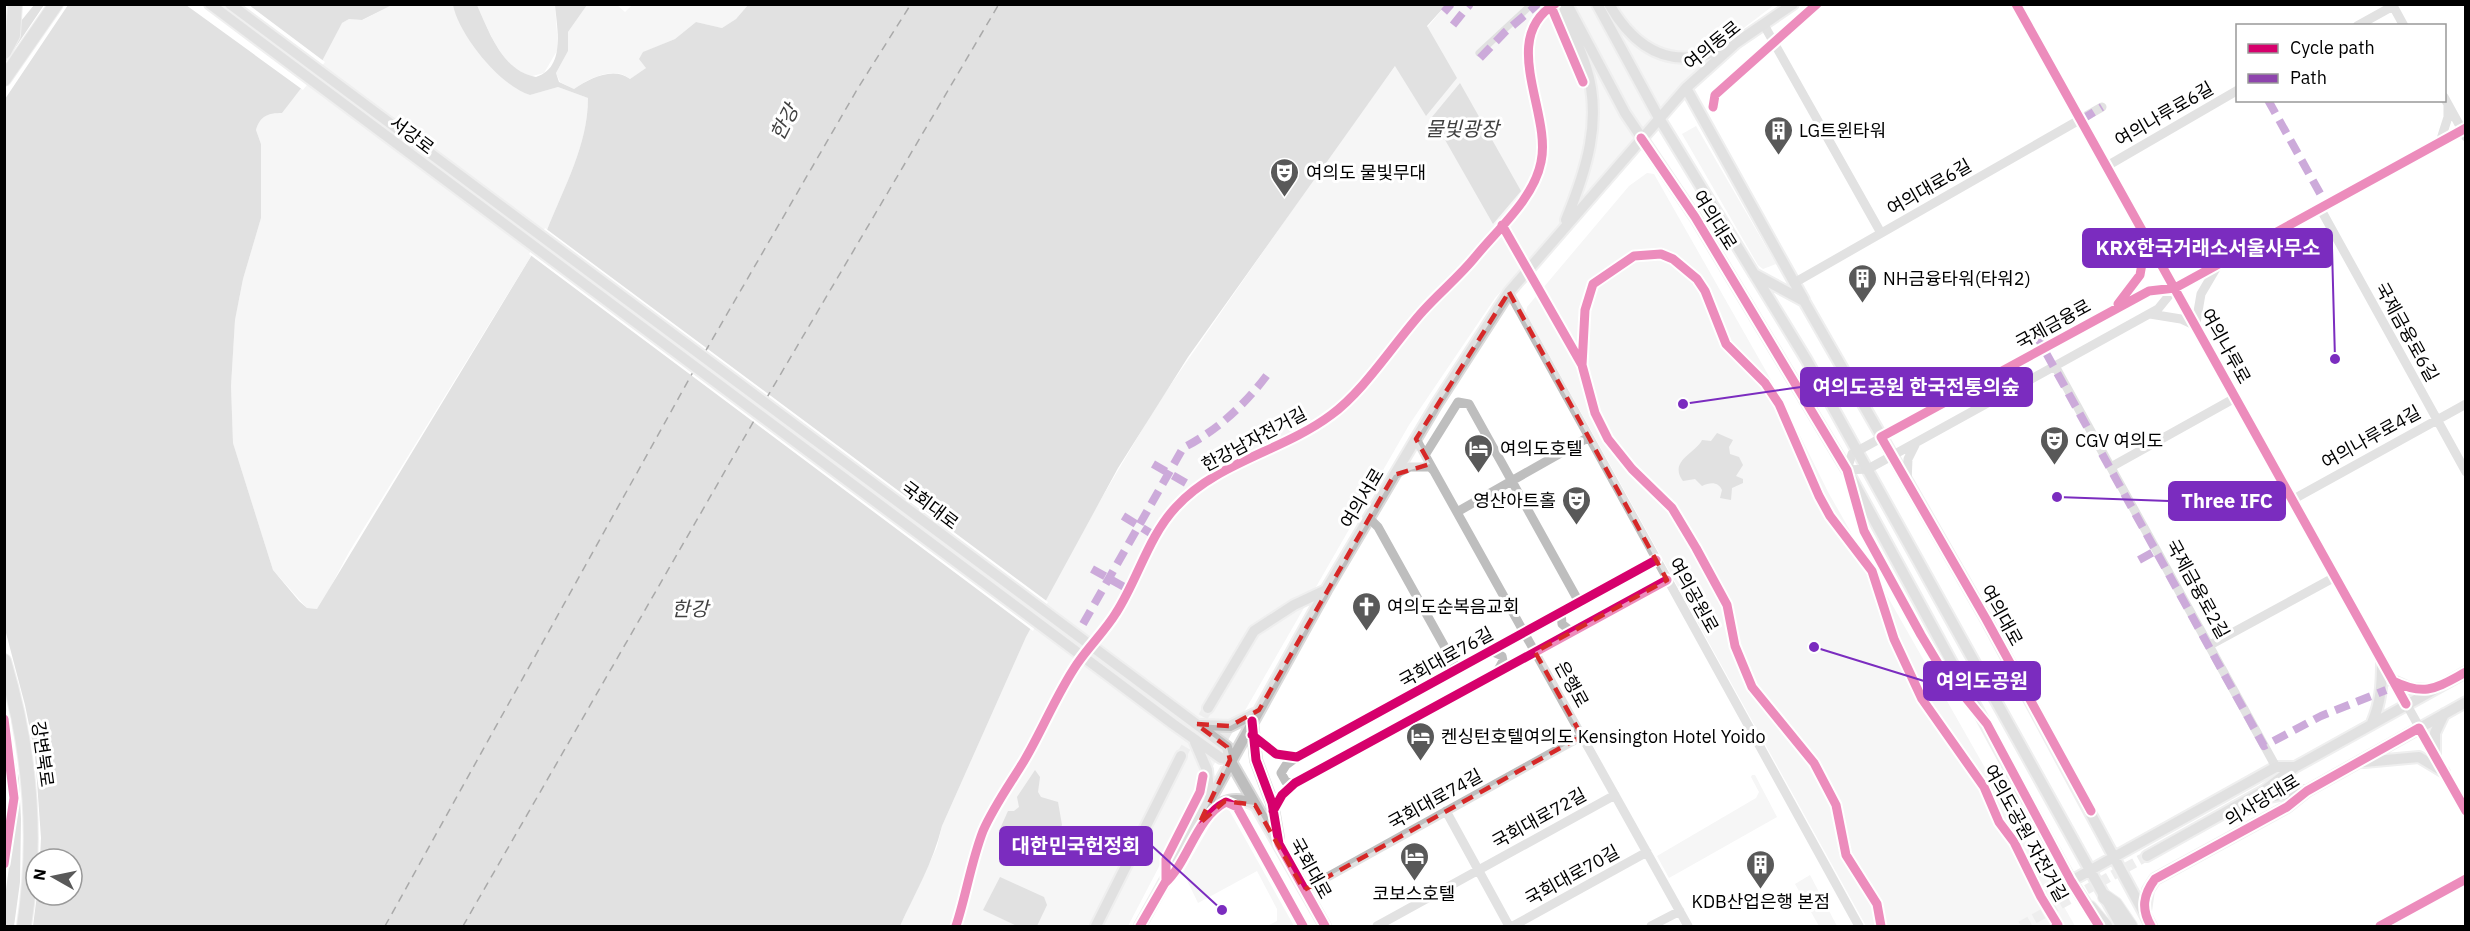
<svg xmlns="http://www.w3.org/2000/svg" width="2470" height="931" font-family="'IBM Plex Sans','Noto Sans KR',sans-serif">
  <style>
    .green { fill: #eaeaea }
    .water { fill: #bcbcbc; fill-rule: evenodd }
    .pier { fill: #fff }
    .lines { fill: none; stroke-linecap: round; stroke-linejoin: round }
    .canal { stroke: #bcbcbc; stroke-width: 7 }
    .ferry { stroke: #414141; stroke-width: 1.5; stroke-dasharray: 8 6; stroke-linecap: butt }
    .major-tunnel { stroke: #d9d9d9; stroke-width: 10; stroke-dasharray: 10 5; stroke-linecap: butt }
    .major-casing { stroke: #dbdbdb; stroke-width: 14 }
    .highway-casing { stroke: #dbdbdb; stroke-width: 16 }
    .minor { stroke: #bebebe; stroke-width: 9 }
    .major { stroke: #bdbdbd; stroke-width: 10 }
    .highway { stroke: #bdbdbd; stroke-width: 14 }
    .quiet { stroke: #8e44ad; stroke-width: 8; stroke-dasharray: 15 8; stroke-linecap: butt }
    .cycleway-casing { stroke: #fff; stroke-width: 13 }
    .cycleway { stroke: #d6006c; stroke-width: 9 }
    .marked { fill: none; stroke: #d62828; stroke-width: 4.5; stroke-dasharray: 12 8; stroke-linejoin: round }
    .labels { text-anchor: middle; dominant-baseline: central; stroke-width: 6; stroke-linejoin: round; paint-order: stroke }
    .street-label { font-size: 18px; fill: #000; stroke: #fff }
    .poi-label { font-size: 18px; fill: #000; stroke: #fff; text-anchor: start }
    .water-label { font-size: 20px; font-style: italic; fill: #414141; stroke: #fff }
    .leader { fill: none; stroke: #7b2cbf; stroke-width: 2 }
    .callout-dot { fill: #7b2cbf; stroke: #fff; stroke-width: 2 }
    .callout { fill: #7b2cbf; stroke: #7b2cbf; stroke-width: 2 }
    .callout-label { font-size: 20px; text-anchor: middle; font-weight: bold; fill: #fff }
  </style>
  <rect width="100%" height="100%" fill="#fff"/>
  <path class="green" d="M 392,5 L 453,5 L 473,46 L 517,89 L 530,95 L 558,87 L 588,98 C 588,145 564,187 547,230 L 349,552 L 321,605 L 317,609 L 307,608 L 273,570 L 233,443 L 231,386 L 235,320 L 243,279 L 261,218 L 261,144 L 256,130 C 260,116 268,113 282,113 L 342,23 L 349,19 L 363,20 Z
    M 477,5 L 555,5 L 558,49 L 544,73 L 532,76 C 503,71 488,29 477,5 Z
    M 587,5 L 617,5 L 625,12 L 632,5 L 748,5 L 736,19 L 722,28 L 696,22 L 675,39 L 644,52 L 646,68 L 630,79 C 614,65 588,79 574,89 L 560,82 L 556,73 L 568,51 L 568,32 Z
    M 1446,5 L 1774,5 L 1720,46 L 1495,298 L 1409,425 L 1197,794 L 1128,926 L 900,926 L 937,847 L 942,826 L 1026,637 L 1078,538 L 1158,403 L 1329,157 L 1396,65 Z
    M 1696,126 L 1776,264 L 1763,269 L 1758,265 L 1682,134 Z
    M 1647,173 L 1654,174 L 1783,401 L 1828,492 L 2075,926 L 1866,926 L 1526,313 L 1527,307 L 1629,186 Z
    M 1752,775 L 1755,775 L 1777,817 L 1669,878 L 1657,856 L 1756,798 L 1759,792 L 1751,777 Z
    M 1225,808 L 1229,810 L 1294,926 L 1267,926 L 1277,921 L 1277,909 L 1257,871 L 1198,903 L 1183,872 L 1219,810 Z
    M 1810,875 L 1837,926 L 1819,926 L 1795,884 Z"/>
  <path class="water" d="M 34,5 L 392,5 L 362,20 L 349,19 L 342,23 L 322,61 L 282,113 C 268,113 260,116 256,130 L 261,144 L 261,218 L 243,279 L 235,320 L 231,386 L 233,443 L 273,570 L 299,601 L 307,608 L 317,609 L 547,230 C 564,187 588,145 588,98 L 558,87 L 530,95 C 500,86 459,35 453,5 L 477,5 C 489,32 503,72 536,77 C 566,68 557,28 555,5 L 587,5 L 568,32 L 568,51 L 556,73 L 559,82 L 574,89 C 589,79 613,66 630,79 L 646,68 L 639,59 L 643,52 L 675,39 L 696,22 L 722,28 L 736,19 L 748,5 L 1446,5 L 1427,26 L 1457,78 L 1426,116 L 1395,66 L 1188,357 L 1118,468 L 1026,637 L 942,826 C 933,863 915,893 900,926 L 5,926 L 5,897 L 16,815 L 18,773 L 5,701 L 4,42 ZM 36,859 L 72,859 L 72,895 L 36,895 Z
    M 1460,83 L 1521,191 L 1493,224 L 1432,117 Z
    M 1717,433 L 1733,440 L 1729,447 L 1730,454 L 1739,457 L 1743,465 L 1736,476 L 1743,479 L 1743,483 L 1732,488 L 1731,500 L 1720,498 L 1722,490 C 1718,482 1711,482 1702,486 L 1695,479 L 1683,481 C 1668,461 1696,453 1702,440 L 1711,441 Z
    M 1035,770 L 1040,777 L 1038,792 L 1041,797 L 1058,802 L 1062,825 L 1059,829 L 1043,832 L 1033,844 L 1020,837 L 1012,842 L 1006,834 L 999,831 L 1008,811 L 1014,811 L 1019,807 L 1017,797 Z
    M 1000,877 L 1044,897 L 1047,905 L 1037,926 L 1017,926 L 983,910 Z"/>
  <path class="pier" d="M 44,5 L 68,5 L 5,99 L 5,63 Z
    M 186,5 L 249,5 L 325,62 L 303,90 Z
    M 545,228 L 1048,602 L 1033,631 L 529,254 Z
    M 5,629 L 25,705 L 35,754 L 41,838 L 40,859 L 36,859 L 37,895 L 33,926 L 14,926 L 20,882 L 21,819 L 19,779 L 4,697 Z"/>
  <g class="lines">
    <path class="canal" d="M 1479,53 L 1532,4"/>
    <path class="ferry" d="M 705,352 L 858,88 L 911,4
      M 766,399 L 999,4
      M 385,926 L 693,372
      M 463,926 L 755,419"/>
    <path class="major-tunnel" d="M 1181,756 L 1208,708
      M 2021,926 L 2147,856"/>
    <defs>
      <path id="major" d="M 210,4 L 1173,724 L 1221,758 L 1230,760
        M 230,4 L 1227,747 L 1230,760 L 1325,926
        M 1567,4 L 1625,113 L 1695,217 L 1847,470 L 2071,881 L 2092,913
        M 1597,4 L 1659,118 L 1806,359 L 2121,926
        M 1609,4 C 1636,51 1673,71 1725,48
        M 1564,10 C 1571,29 1580,48 1586,67 C 1603,120 1586,171 1566,220
        M 1686,88 L 1804,300
        M 1754,274 L 1804,301 L 1986,619 L 2151,926
        M 2393,681 L 2411,689 L 2431,690
        M 1208,708 L 1254,631 L 1294,605 L 1326,590
        M 1252,722 L 1256,760 L 1272,803 L 1278,838
        M 2372,723 C 2381,702 2382,685 2382,662
        M 1201,725 L 1230,726 L 1254,714
        M 1195,742 L 1207,770 L 1210,802
        M 2435,757 L 2435,733 L 2444,714
        M 2364,762 L 2419,757 L 2444,772
        M 2243,811 L 2268,797 L 2304,791
        M 1207,815 C 1221,800 1237,796 1255,805
        M 2147,856 L 2265,790 L 2295,767 L 2466,672
        M 2071,881 L 2276,767 L 2295,767
        M 2145,911 L 2148,890 L 2155,879 L 2287,807 L 2307,791 L 2466,702
        M 1096,926 L 1181,756
        M 1140,926 L 1326,590 L 1436,405 L 1509,292 L 1686,88 L 1736,43 L 1793,4"/>
      <path id="highway" d="M 4,52 L 13,35 L 15,4
        M 4,79 L 56,4
        M 4,661 C 30,748 38,836 24,926
        M 2105,897 L 2115,904 L 2130,926
        M 2090,908 L 2105,926"/>
    </defs>
    <use href="#major" class="major-casing"/>
    <use href="#highway" class="highway-casing"/>
    <path class="minor" d="M 2016,4 L 2466,811
      M 2392,4 L 2404,26
      M 1764,25 L 1881,233
      M 2357,26 L 2393,6
      M 2444,97 L 2466,137
      M 2440,142 L 2448,117 L 2448,106
      M 2107,166 L 2238,90
      M 2320,208 L 2466,472
      M 1794,283 L 2102,107
      M 2175,288 L 2158,309 L 1868,469 L 1847,470 L 1852,454 L 2149,291 L 2175,288 L 2466,128
      M 1509,292 L 1859,926
      M 2116,307 L 2140,275 L 2143,258 L 2140,228
      M 2150,314 L 2181,319 L 2196,326
      M 2196,323 L 2201,294 L 2218,265
      M 2055,366 L 2276,767
      M 1416,439 L 1688,926
      M 1425,455 L 1458,402 L 1469,404 L 1579,602
      M 2111,467 L 2235,398
      M 1394,475 L 1410,467 L 1430,467 L 1433,470
      M 1907,483 L 1908,459 L 1915,445
      M 2292,500 L 2466,404
      M 1457,512 L 1589,437
      M 1369,518 L 1378,527 L 1457,669
      M 1561,613 L 1562,624 L 1572,632
      M 2210,645 L 2335,577
      M 1488,653 L 1493,652 L 1502,656 L 1503,661 L 1497,672
      M 1252,735 L 1276,754 L 1297,757
      M 1295,783 L 1286,782 L 1281,773 L 1286,765 L 1297,757 L 1656,560
      M 1273,811 L 1282,795 L 1295,783 L 1667,580
      M 1446,811 L 1509,926
      M 1304,890 L 1582,736
      M 1377,926 L 1615,795
      M 1513,926 L 1647,852
      M 1651,926 L 1680,911
      M 2380,926 L 2466,879"/>
    <use href="#major" class="major"/>
    <use href="#highway" class="highway"/>
    <path class="quiet" d="M 1444,12 L 1451,4
      M 1453,25 L 1470,4
      M 1480,58 L 1505,32 L 1538,4
      M 2268,100 L 2326,204
      M 2081,120 L 2102,107
      M 2035,333 L 2264,746 L 2321,716 L 2386,690
      M 1153,464 L 1193,487
      M 1123,516 L 1152,534
      M 2139,560 L 2157,550
      M 1092,569 L 1126,588
      M 1083,624 L 1183,448 C 1218,430 1246,404 1270,371"/>
    <defs>
      <path id="cycleway" d="M 1550,4 L 1583,82
        M 2016,4 L 2406,704
        M 1713,107 L 1715,95 L 1817,4
        M 1641,138 L 1695,217 L 1847,470 L 1864,531 L 1921,635 L 1939,665 L 1987,724 L 2071,881 L 2099,926
        M 1502,225 L 1582,365
        M 2118,304 L 2140,275 L 2143,258 L 2140,228
        M 2393,681 C 2426,697 2436,688 2466,672
        M 4,719 L 14,798 L 4,864
        M 1252,721 L 1256,760 L 1272,803 L 1279,844 L 1325,926
        M 1252,735 L 1276,754 L 1297,757 L 1656,560
        M 1273,811 L 1282,795 L 1295,783 L 1667,580
        M 2091,811 L 1986,619 L 1881,437 L 2149,291 L 2175,288 L 2466,128
        M 1165,883 C 1189,861 1196,817 1226,802 L 1237,807 L 1303,926
        M 956,926 C 966,896 971,862 983,831 C 994,806 1010,784 1024,761 C 1043,729 1056,695 1077,664 C 1089,646 1105,631 1116,613 C 1138,579 1148,537 1176,507 C 1217,462 1283,451 1331,415 C 1365,390 1394,343 1423,311 C 1440,292 1460,276 1476,256 C 1499,228 1534,198 1541,162 C 1552,113 1498,38 1555,4
        M 1140,926 L 1166,881 L 1166,859 L 1200,792 L 1203,776
        M 1881,926 L 1877,904 L 1846,855 L 1836,805 L 1814,763 L 1752,687 L 1735,646 L 1727,605 L 1696,548 L 1672,508 L 1632,469 L 1608,439 L 1595,413 L 1582,365 L 1585,310 L 1593,284 L 1634,256 L 1661,254 L 1673,259 L 1697,279 L 1705,291 L 1726,344 L 1765,383 L 1779,404 L 1819,496 L 1830,516 L 1872,571 L 1894,639 L 1922,699 L 1984,787 L 1999,822 L 2014,842 L 2041,897 L 2058,925 L 2056,926
        M 2151,926 C 2141,909 2143,895 2155,879 L 2287,807 L 2307,791 L 2419,728 L 2466,811
        M 2380,926 L 2466,879"/>
    </defs>
    <use href="#cycleway" class="cycleway-casing"/>
    <use href="#cycleway" class="cycleway"/>
  </g>
  <path d="M0 0H2470V931H0ZM 1509,292 L 1667,580 L 1535,652 L 1582,736 L 1304,890 L 1255,805 L 1225,801 L 1199,824 L 1230,760 L 1227,747 L 1196,724 L 1230,726 L 1259,710 L 1394,475 L 1430,464 L 1416,439 Z" fill="#fff" fill-opacity=".55" fill-rule="evenodd"/>
  <path class="marked" d="M 1509,292 L 1667,580 L 1535,652 L 1582,736 L 1304,890 L 1255,805 L 1225,801 L 1199,824 L 1230,760 L 1227,747 L 1196,724 L 1230,726 L 1259,710 L 1394,475 L 1430,464 L 1416,439 Z"/>
  <defs>
    <symbol id="building-pin" viewBox="-11 -11 22 30"><path d="M0 17L-7.5 6A9.5 9.5 0 1 1 7.5 6Z" fill="#595959" stroke="#fff"/><path d="M-4-6H4V6H1V3H-1V6H-4ZM-2.5-4.3h1.7v1.8h-1.7ZM.8-4.3h1.7v1.8H.8ZM-2.5-1h1.7V.8h-1.7ZM.8-1h1.7V.8H.8Z" fill="#fff"/></symbol>
    <symbol id="theatre-pin" viewBox="-11 -11 22 30"><path d="M0 17L-7.5 6A9.5 9.5 0 1 1 7.5 6Z" fill="#595959" stroke="#fff"/><path d="M-5-5.5Q0-4 5-5.5V0Q5 5 0 6Q-5 5-5 0ZM-3.3-2.5H-1v1.5H-3.3ZM1-2.5H3.3v1.5H1ZM-2.8 1Q0 5.5 2.8 1Z" fill="#fff"/></symbol>
    <symbol id="hotel-pin" viewBox="-11 -11 22 30"><path d="M0 17L-7.5 6A9.5 9.5 0 1 1 7.5 6Z" fill="#595959" stroke="#fff"/><path d="M-6-4.5h1.5V1H6V5H4.5V3h-9V5H-6ZM-4 0a1.8 1.8 0 1 1 3.6 0ZM.5 0V-2.5h3Q6-2.5 6 0Z" fill="#fff"/></symbol>
    <symbol id="church-pin" viewBox="-11 -11 22 30"><path d="M0 17L-7.5 6A9.5 9.5 0 1 1 7.5 6Z" fill="#595959" stroke="#fff"/><path d="M-1.2-6h2.4v3.5h3.3v2.4h-3.3V6h-2.4V-.1h-3.3v-2.4h3.3Z" fill="#fff"/></symbol>
  </defs>
  <g fill-rule="evenodd">
    <use href="#building-pin" x="1762" y="114" width="33" height="45"/>
    <use href="#theatre-pin" x="1268" y="156" width="33" height="45"/>
    <use href="#building-pin" x="1846" y="262" width="33" height="45"/>
    <use href="#theatre-pin" x="2038" y="424" width="33" height="45"/>
    <use href="#hotel-pin" x="1462" y="432" width="33" height="45"/>
    <use href="#theatre-pin" x="1560" y="484" width="33" height="45"/>
    <use href="#church-pin" x="1350" y="590" width="33" height="45"/>
    <use href="#hotel-pin" x="1404" y="720" width="33" height="45"/>
    <use href="#hotel-pin" x="1398" y="840" width="33" height="45"/>
    <use href="#building-pin" x="1744" y="848" width="33" height="45"/>
  </g>
  <g class="labels">
    <g class="street-label">
      <text transform="translate(1712 45) rotate(-39)">여의동로</text>
      <text transform="translate(2164 114) rotate(-30)">여의나루로6길</text>
      <text transform="translate(412 135) rotate(37)">서강로</text>
      <text transform="translate(1929 187) rotate(-30)">여의대로6길</text>
      <text transform="translate(1715 220) rotate(58)">여의대로</text>
      <text transform="translate(2053 324) rotate(-29)">국제금융로</text>
      <text transform="translate(2407 332) rotate(61)">국제금융로6길</text>
      <text transform="translate(2226 346) rotate(61)">여의나루로</text>
      <text transform="translate(2371 437) rotate(-29)">여의나루로4길</text>
      <text transform="translate(1254 439) rotate(-28)">한강남자전거길</text>
      <text transform="translate(1362 498) rotate(-59)">여의서로</text>
      <text transform="translate(930 505) rotate(37)">국회대로</text>
      <text transform="translate(2198 589) rotate(61)">국제금융로2길</text>
      <text transform="translate(1694 595) rotate(61)">여의공원로</text>
      <text transform="translate(2002 615) rotate(61)">여의대로</text>
      <text transform="translate(1446 657) rotate(-29)">국회대로76길</text>
      <text transform="translate(1572 684) rotate(61)">은행로</text>
      <text transform="translate(43 754) rotate(82)">강변북로</text>
      <text transform="translate(1435 799) rotate(-29)">국회대로74길</text>
      <text transform="translate(2262 800) rotate(-31)">의사당대로</text>
      <text transform="translate(1539 818) rotate(-29)">국회대로72길</text>
      <text transform="translate(2026 833) rotate(61)">여의도공원 자전거길</text>
      <text transform="translate(1311 868) rotate(61)">국회대로</text>
      <text transform="translate(1572 875) rotate(-29)">국회대로70길</text>
    </g>
    <g class="poi-label">
      <text x="1799" y="130">LG트윈타워</text>
      <text x="1306" y="172">여의도 물빛무대</text>
      <text x="1883" y="278">NH금융타워(타워2)</text>
      <text x="2075" y="440">CGV 여의도</text>
      <text x="1500" y="448">여의도호텔</text>
      <text x="1556" y="500" text-anchor="end">영산아트홀</text>
      <text x="1387" y="606">여의도순복음교회</text>
      <text x="1441" y="736">켄싱턴호텔여의도 Kensington Hotel Yoido</text>
      <text x="1414" y="893" text-anchor="middle">코보스호텔</text>
      <text x="1761" y="901" text-anchor="middle">KDB산업은행 본점</text>
    </g>
    <g class="water-label">
      <text transform="translate(784 122) rotate(-63)">한강</text>
      <text x="1462" y="128">물빛광장</text>
      <text x="690" y="608">한강</text>
    </g>
  </g>
  <path class="leader" d="M2335 359L2332 248M1683 404L1801 387M2057 497L2169 501M1814 647L1924 681M1222 910L1152 846"/>
  <g class="callout-dot">
    <circle cx="2335" cy="359" r="6"/>
    <circle cx="1683" cy="404" r="6"/>
    <circle cx="2057" cy="497" r="6"/>
    <circle cx="1814" cy="647" r="6"/>
    <circle cx="1222" cy="910" r="6"/>
  </g>
  <g class="callout">
    <rect x="2083" y="229" width="249" height="38" rx="6"/>
    <rect x="1801" y="368" width="231" height="38" rx="6"/>
    <rect x="2169" y="482" width="116" height="38" rx="6"/>
    <rect x="1924" y="662" width="116" height="38" rx="6"/>
    <rect x="1000" y="827" width="152" height="38" rx="6"/>
  </g>
  <g class="callout-label">
    <text x="2208" y="255">KRX한국거래소서울사무소</text>
    <text x="1916" y="394">여의도공원 한국전통의숲</text>
    <text x="2227" y="508">Three IFC</text>
    <text x="1982" y="688">여의도공원</text>
    <text x="1076" y="853">대한민국헌정회</text>
  </g>
  <rect width="2470" height="931" fill="none" stroke="#000000" stroke-width="12"/>
  <rect x="2236" y="24" width="210" height="78" fill="#ffffff" stroke="#999999" stroke-width="1.5"/>
  <rect x="2248" y="44" width="30" height="9" fill="#d6006c" stroke="#999999" stroke-width="1.5"/>
  <text x="2290" y="54" font-size="18" fill="#000000">Cycle path</text>
  <rect x="2248" y="74" width="30" height="9" fill="#8e44ad" stroke="#999999" stroke-width="1.5"/>
  <text x="2290" y="84" font-size="18" fill="#000000">Path</text>
  <g transform="translate(54 877) rotate(279)"><circle r="28" fill="#ffffff" stroke="#999999" stroke-width="1.5"/>
  <path d="M0-4.5L10 22L0 15L-10 22Z" fill="#595959"/>
  <text y="-9" font-size="16" font-weight="bold" text-anchor="middle" fill="#000000">N</text>
  </g>
</svg>
